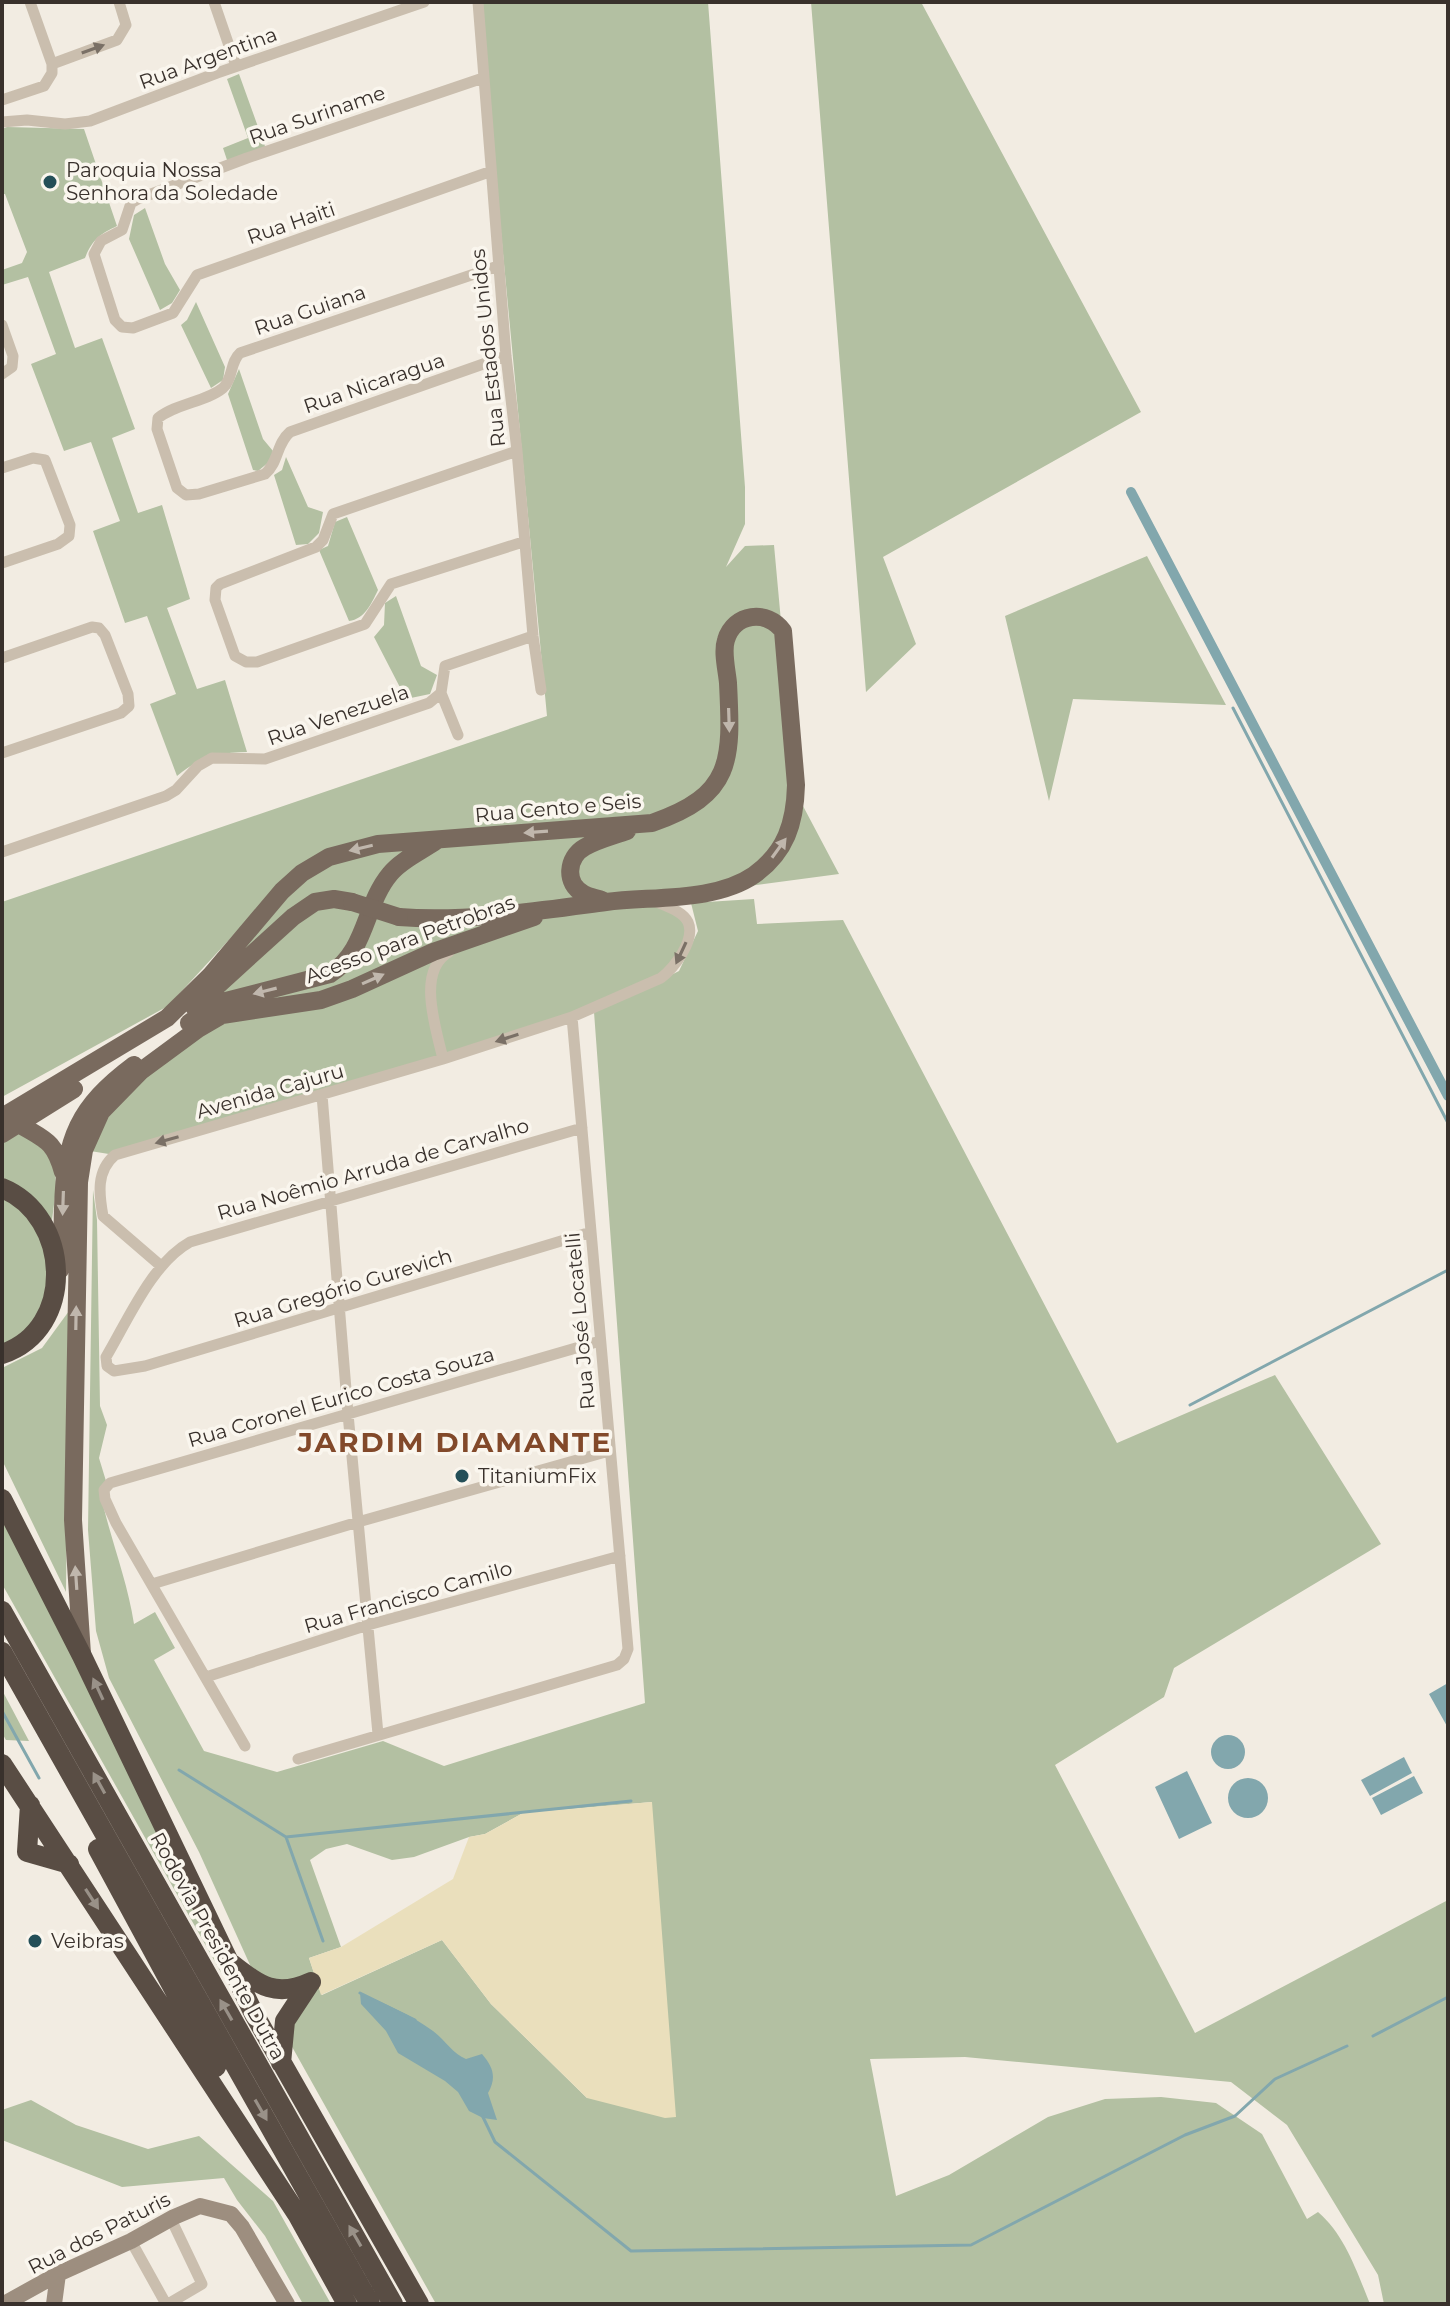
<svg xmlns="http://www.w3.org/2000/svg" width="1450" height="2306" font-family="Montserrat,sans-serif">
  <style>
    .green { fill: #b3c0a2 }
    .sand { fill: #eadfbc }
    .water { fill: #82a7ad }
    .lines { fill: none; stroke-linecap: round; stroke-linejoin: round }
    .stream { stroke: #82a7ad; stroke-width: 3 }
    .canal { stroke: #82a7ad; stroke-width: 10 }
    .minor { stroke: #cabeae; stroke-width: 11 }
    .secondary { stroke: #9d8e7f; stroke-width: 16 }
    .primary { stroke: #796a5e; stroke-width: 18 }
    .motorway { stroke: #594d44; stroke-width: 20 }
    .primary-bridge { stroke: #796a5e; stroke-width: 18 }
    .oneway { fill: #7a7066 }
    .oneway2 { fill: #c0b7ad }
    .oneway3 { fill: #999188 }
    .poi-dot { fill: #244f58; stroke: #faf6ee; stroke-width: 3 }
    .labels { text-anchor: middle; dominant-baseline: central; stroke-width: 7; stroke-linejoin: round; paint-order: stroke }
    .street-label { font-size: 20px; fill: #39312c; stroke: #faf6ee }
    .poi-label { font-size: 20px; fill: #39312c; stroke: #faf6ee; text-anchor: start }
    .district-label { font-size: 28px; font-weight: bold; letter-spacing: 2px; fill: #82492a; stroke: #faf6ee }
  </style>
  <rect width="100%" height="100%" fill="#f2ece2"/>
  <path class="green" d="M 482,2 L 708,2 L 745,487 L 745,524 L 726,567 L 745,546 L 774,545 L 796,785 L 803,806 L 839,874 L 653,899 L 682,914 L 689,935 L 659,981 L 679,971 L 698,931 L 691,903 L 754,899 L 757,924 L 843,920 L 1117,1443 L 1275,1375 L 1381,1544 L 1174,1668 L 1164,1697 L 1055,1765 L 1195,2033 L 1448,1900 L 1448,2304 L 1384,2304 L 1378,2275 L 1287,2125 L 1231,2082 L 965,2057 L 870,2059 L 896,2196 L 949,2175 L 1048,2117 L 1105,2099 L 1161,2097 L 1216,2103 L 1262,2134 L 1307,2219 L 1318,2212 C 1345,2235 1357,2272 1370,2304 L 436,2304 L 286,2036 L 316,1981 L 322,1995 L 442,1940 L 491,2004 L 587,2098 L 652,1802 L 523,1813 L 485,1834 L 469,1837 L 414,1857 L 392,1860 L 347,1844 L 326,1849 L 310,1860 L 341,1947 L 309,1958 L 316,1979 L 294,1985 L 255,1976 L 199,1852 L 109,1678 L 96,1631 L 88,1530 L 93,1190 L 97,1220 L 100,1406 L 107,1425 L 99,1458 L 106,1481 L 100,1491 C 109,1536 127,1578 134,1624 L 155,1612 L 175,1648 L 154,1660 L 204,1751 L 277,1772 L 383,1741 L 444,1766 L 645,1703 L 594,1012 L 115,1155 L 84,1150 L 99,1117 L 194,1032 L 273,892 L 168,1006 L 2,1097 L 2,902 L 547,716 L 491,127 Z
    M 811,2 L 921,2 L 1141,412 L 883,557 L 916,644 L 866,692 Z
    M 239,74 L 266,149 L 228,163 L 223,148 L 248,138 L 227,79 Z
    M 7,127 L 84,129 L 117,226 C 100,234 92,240 85,258 L 49,272 L 75,348 L 102,338 L 135,429 L 112,438 L 138,513 L 162,505 L 190,599 L 167,608 L 197,689 L 225,680 L 247,752 C 217,752 199,758 177,776 L 150,704 L 176,694 L 147,616 L 125,623 L 93,531 L 120,521 L 91,442 L 64,451 L 31,364 L 56,354 L 28,277 L 2,285 L 2,270 L 22,263 L 27,252 L 5,194 L 2,194 L 2,129 Z
    M 145,208 L 165,264 L 180,290 L 172,303 L 160,310 L 129,239 L 134,215 Z
    M 196,302 L 225,367 L 223,380 L 211,388 L 181,325 L 187,320 Z
    M 239,369 L 263,439 L 273,451 L 269,462 L 258,471 L 253,470 L 228,394 Z
    M 286,457 L 308,507 L 323,512 L 319,533 L 308,544 L 296,545 L 274,475 L 282,470 Z
    M 347,517 L 378,590 C 371,604 365,619 349,621 L 319,550 L 328,546 L 335,522 Z
    M 1147,556 L 1226,705 L 1073,699 L 1049,801 L 1005,616 Z
    M 396,596 L 421,666 L 437,675 L 430,694 L 406,699 L 374,637 L 384,625 L 385,603 Z
    M 15,1133 L 26,1134 L 55,1160 L 56,1189 L 52,1220 L 33,1198 L 2,1177 L 2,1139 Z
    M 2,1191 L 42,1228 L 52,1291 L 33,1329 L 2,1346 Z
    M 69,1311 L 66,1592 L 2,1460 L 2,1368 L 42,1348 Z
    M 2,1520 L 63,1624 L 223,1976 L 2,1584 Z
    M 2,1690 L 29,1741 L 6,1740 L 2,1733 Z
    M 31,2100 L 76,2125 L 148,2149 L 199,2136 L 273,2201 L 331,2304 L 303,2304 L 265,2236 L 237,2200 L 224,2178 L 122,2187 L 2,2140 L 2,2110 Z"/>
  <path class="sand" d="M 652,1802 L 676,2117 L 665,2118 L 587,2098 L 491,2004 L 442,1940 L 321,1995 L 309,1958 L 341,1947 L 453,1879 L 469,1837 L 485,1834 L 523,1813 Z"/>
  <path class="water" d="M 1448,1683 L 1448,1728 L 1429,1694 Z
    M1211 1752a17 17 0 1 1 34 0a17 17 0 1 1-34 0Z
    M 1404,1757 L 1412,1773 L 1370,1796 L 1361,1780 Z
    M 1187,1771 L 1212,1823 L 1179,1839 L 1155,1787 Z
    M 1414,1776 L 1423,1793 L 1381,1815 L 1372,1798 Z
    M1228 1798a20 20 0 1 1 40 0a20 20 0 1 1-40 0Z
    M 360,1993 C 386,2004 411,2015 433,2031 C 445,2040 453,2054 466,2059 L 482,2054 C 493,2067 497,2077 488,2093 L 497,2120 L 483,2118 L 469,2111 L 458,2092 L 445,2081 L 398,2053 L 386,2031 L 361,2004 Z"/>
  <g class="lines">
    <path class="stream" d="M 1233,708 L 1448,1123
      M 1190,1405 L 1448,1270
      M 2,1711 L 39,1778
      M 179,1770 L 286,1837 L 323,1941
      M 286,1837 L 631,1801
      M 360,1993 L 415,2020
      M 1373,2036 L 1448,1997
      M 482,2115 L 495,2142 L 631,2251 L 971,2245 L 1185,2135 L 1235,2116 L 1275,2079 L 1347,2046"/>
    <path class="canal" d="M 1131,492 L 1448,1096"/>
    <path class="minor" d="M 214,2 L 236,66
      M 478,2 L 506,356 L 517,451 L 533,636 L 541,690
      M 52,64 L 117,40 L 126,25 L 119,2
      M 483,78 L 247,158 L 138,199 L 131,203 L 122,230 L 101,241 L 94,254 L 115,320 L 122,327 L 133,328 L 173,313 L 197,275 L 489,172
      M 2,100 L 44,86 L 52,73 L 52,64 L 30,2
      M 2,122 L 27,120 L 65,124 L 90,121 L 217,73 L 424,2
      M 498,266 L 240,353 C 230,362 233,379 223,388 C 206,402 177,403 158,418 L 157,429 L 177,488 L 186,495 L 199,494 L 265,474 C 279,462 276,444 290,432 L 506,356
      M 2,325 L 13,356 L 12,367 L 2,374
      M 517,451 L 333,514 L 323,540 L 316,547 L 220,584 L 216,588 L 215,600 L 235,656 L 246,662 L 257,662 L 365,624 L 391,584 L 523,542
      M 2,468 L 33,458 L 45,460 L 70,525 L 69,536 L 58,544 L 2,563
      M 2,658 L 92,627 L 99,628 L 105,635 L 128,694 L 129,706 L 121,713 L 2,753
      M 441,693 L 458,735
      M 2,852 L 166,796 L 176,790 L 198,766 L 212,758 L 265,759 L 429,703 L 441,693 L 445,666 L 533,636
      M 443,1059 C 436,1028 416,971 449,952
      M 322,1095 L 348,1414 L 378,1734
      M 582,1128 L 190,1242 C 152,1263 128,1320 106,1357 L 107,1366 L 114,1371 L 145,1366 L 591,1232
      M 161,1266 L 103,1216 C 99,1194 96,1171 115,1155 L 443,1059 L 572,1017 L 661,978 C 674,968 696,940 688,922 C 683,911 665,906 655,901
      M 152,1584 L 358,1522 L 609,1451
      M 206,1677 L 368,1625 L 620,1556
      M 245,1746 L 116,1523 L 105,1499 L 104,1490 L 110,1483 L 600,1341
      M 298,1759 L 617,1665 L 624,1659 L 628,1649 L 572,1017
      M 131,2241 L 166,2304
      M 168,2304 L 202,2284 L 171,2219"/>
    <path class="secondary" d="M 4,2304 L 58,2274 L 131,2241 L 174,2217 L 200,2206 L 231,2214 L 242,2227 L 287,2304
      M 54,2304 L 58,2274"/>
    <path class="primary" d="M 602,900 C 596,898 589,897 584,894 C 564,884 567,857 585,847 C 597,840 613,836 627,831
      M 194,1007 L 293,917 L 315,902 L 334,899 L 352,902
      M 189,1023 L 212,1006 L 226,1001 L 330,974 C 367,951 364,905 390,874 C 401,860 422,851 436,841
      M 2,1117 L 167,1018 L 210,976 L 282,891 L 302,873 L 329,857 L 378,844 L 652,823 C 733,795 732,761 728,683 C 727,671 722,652 726,640 C 734,613 767,609 783,631 L 796,785 C 795,823 786,852 754,875 C 715,902 652,896 606,902 C 538,911 467,922 399,917
      M 19,1124 C 45,1140 54,1140 63,1172
      M 2,1134 L 74,1089
      M 60,1270 C 64,1250 62,1228 63,1208 C 65,1138 78,1107 134,1065
      M 82,1654 L 73,1520 L 79,1182 L 84,1150 L 101,1112 L 141,1071 L 198,1029 L 222,1015 L 321,1000 L 352,989 L 433,952 L 534,917"/>
    <path class="motorway" d="M 2,1188 C 71,1216 77,1329 2,1354
      M 2,1499 L 82,1656 L 254,2014 L 419,2304
      M 2,1611 L 393,2304
      M 2,1652 L 370,2304
      M 2,1764 L 297,2214 L 347,2304
      M 30,1805 L 27,1852 L 69,1864
      M 98,1849 L 216,2067
      M 232,1964 C 260,1986 276,1998 311,1982
      M 281,2063 L 285,2021 L 310,1983"/>
    <path class="primary-bridge" d="M 352,902 L 399,917"/>
  </g>
  <defs><path id="oneway-solid" d="M-6-.8H1V-3.2L6.5 0L1 3.2V.8H-6Z" transform="scale(2)"/></defs>
  <g class="oneway">
    <use href="#oneway-solid" transform="translate(93 49) rotate(-20)"/>
    <use href="#oneway-solid" transform="translate(681 953) rotate(115)"/>
    <use href="#oneway-solid" transform="translate(507 1038) rotate(162)"/>
    <use href="#oneway-solid" transform="translate(167 1140) rotate(164)"/>
  </g>
  <g class="oneway2">
    <use href="#oneway-solid" transform="translate(729 720) rotate(88)"/>
    <use href="#oneway-solid" transform="translate(536 832) rotate(176)"/>
    <use href="#oneway-solid" transform="translate(361 848) rotate(167)"/>
    <use href="#oneway-solid" transform="translate(779 848) rotate(-54)"/>
    <use href="#oneway-solid" transform="translate(373 979) rotate(-24)"/>
    <use href="#oneway-solid" transform="translate(265 991) rotate(166)"/>
    <use href="#oneway-solid" transform="translate(63 1203) rotate(92)"/>
    <use href="#oneway-solid" transform="translate(76 1318) rotate(-89)"/>
    <use href="#oneway-solid" transform="translate(76 1578) rotate(-94)"/>
  </g>
  <g class="oneway3">
    <use href="#oneway-solid" transform="translate(98 1689) rotate(-115)"/>
    <use href="#oneway-solid" transform="translate(99 1783) rotate(-119)"/>
    <use href="#oneway-solid" transform="translate(92 1899) rotate(57)"/>
    <use href="#oneway-solid" transform="translate(226 2010) rotate(-120)"/>
    <use href="#oneway-solid" transform="translate(261 2110) rotate(60)"/>
    <use href="#oneway-solid" transform="translate(355 2236) rotate(-120)"/>
  </g>
  <g class="poi-dot">
    <circle cx="50" cy="182" r="8"/>
    <circle cx="462" cy="1476" r="8"/>
    <circle cx="35" cy="1941" r="8"/>
  </g>
  <g class="labels">
    <g class="street-label">
      <text transform="translate(208 58) rotate(-20)">Rua Argentina</text>
      <text transform="translate(317 115) rotate(-19)">Rua Suriname</text>
      <text transform="translate(291 223) rotate(-19)">Rua Haiti</text>
      <text transform="translate(310 310) rotate(-19)">Rua Guiana</text>
      <text transform="translate(488 348) rotate(-96)">Rua Estados Unidos</text>
      <text transform="translate(374 383) rotate(-19)">Rua Nicaragua</text>
      <text transform="translate(338 715) rotate(-19)">Rua Venezuela</text>
      <text transform="translate(558 808) rotate(-5)">Rua Cento e Seis</text>
      <text transform="translate(410 939) rotate(-20)">Acesso para Petrobras</text>
      <text transform="translate(270 1091) rotate(-16)">Avenida Cajuru</text>
      <text transform="translate(373 1169) rotate(-16)">Rua Noêmio Arruda de Carvalho</text>
      <text transform="translate(343 1288) rotate(-17)">Rua Gregório Gurevich</text>
      <text transform="translate(580 1321) rotate(-95)">Rua José Locatelli</text>
      <text transform="translate(341 1397) rotate(-16)">Rua Coronel Eurico Costa Souza</text>
      <text transform="translate(408 1597) rotate(-16)">Rua Francisco Camilo</text>
      <text transform="translate(218 1946) rotate(61)">Rodovia Presidente Dutra</text>
      <text transform="translate(99 2233) rotate(-27)">Rua dos Paturis</text>
    </g>
    <g class="poi-label">
      <text x="66" y="170">Paroquia Nossa<tspan x="66" dy="23">Senhora da Soledade</tspan></text>
      <text x="478" y="1476">TitaniumFix</text>
      <text x="51" y="1941">Veibras</text>
    </g>
    <g class="district-label">
      <text x="455" y="1442">JARDIM DIAMANTE</text>
    </g>
  </g>
  <rect width="1450" height="2306" fill="none" stroke="#39312c" stroke-width="8"/>
</svg>
